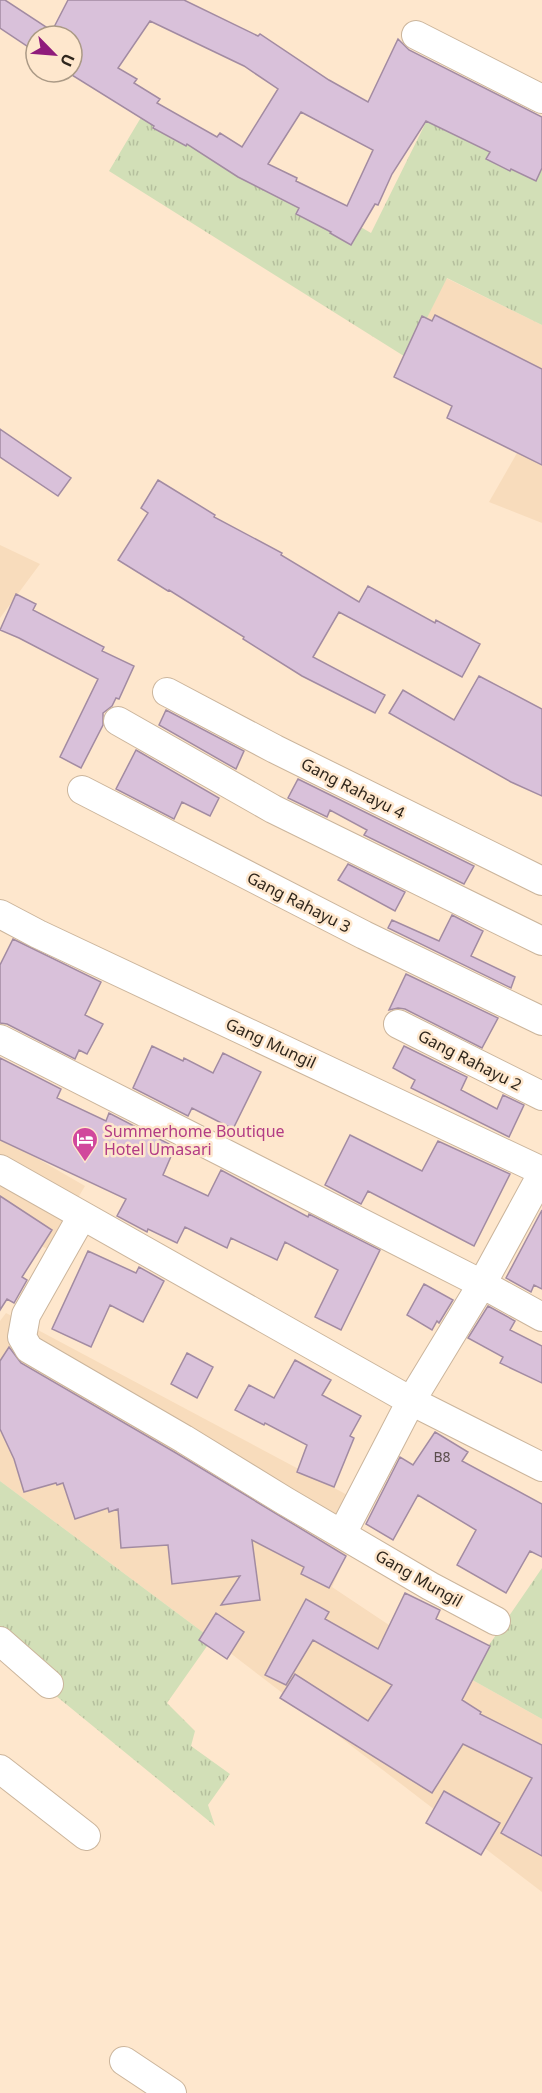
<svg xmlns="http://www.w3.org/2000/svg" width="542" height="2093" font-family="'Noto Sans',sans-serif">
  <style>
    .built { fill: #f8dcbc }
    .grass { fill: url(#grass-tufts) }
    .building { fill: #d9c1da; stroke: #a28ba2; stroke-width: 1.5; fill-rule: evenodd }
    .lines { fill: none; stroke-linecap: round; stroke-linejoin: round }
    .minor-casing { stroke: #cbb59c; stroke-width: 30 }
    .minor { stroke: #fff; stroke-width: 28 }
    .labels { text-anchor: middle; dominant-baseline: central; stroke-width: 5; stroke-linejoin: round; paint-order: stroke }
    .number-label { font-size: 14px; fill: #5a4d4c }
    .street-label { font-size: 16px; fill: #2f261c; stroke: #fee7cd }
    .hotel-label { font-size: 16px; fill: #b23c85; stroke: #fee7cd; text-anchor: start }
  </style>
  <defs>
    <pattern id="grass-tufts" width="24" height="20" patternUnits="userSpaceOnUse" patternTransform="scale(1.5)"><rect width="24" height="20" fill="#d2dfb7"/><path d="M3 7l-1-3M5 7V3M7 7l1-3M15 17l-1-3M17 17v-4M19 17l1-3" fill="none" stroke="#b5bf9d"/></pattern>
  </defs>
  <rect width="100%" height="100%" fill="#fee7cd"/>
  <path class="built" d="M 446,278 L 542,325 L 542,523 L 489,502 L 529,432 L 407,358 Z
    M 0,545 L 40,564 L 0,618 Z
    M 0,1137 L 85,1186 L 47,1249 L 0,1223 Z
    M 6,1313 L 368,1506 L 332,1587 L 467,1677 L 542,1719 L 542,1892 L 212,1639 L 0,1481 L 0,1321 Z"/>
  <path class="grass" d="M 149,104 L 371,233 L 433,108 L 542,167 L 542,325 L 447,278 L 407,358 L 109,171 Z
    M 0,1481 L 212,1639 L 167,1703 L 195,1731 L 191,1746 L 230,1774 L 208,1805 L 215,1826 L 0,1650 Z
    M 542,1568 L 542,1719 L 467,1677 Z"/>
  <path class="building" d="M 0,0 L 5,0 L 52,31 L 68,0 L 184,0 L 258,36 L 260,34 L 329,80 L 368,102 L 398,39 L 409,50 L 542,117 L 542,168 L 536,181 L 511,169 L 510,171 L 486,159 L 490,152 L 426,121 L 392,174 L 378,205 L 375,204 L 351,245 L 330,233 L 331,232 L 296,214 L 299,208 L 238,177 L 187,144 L 186,146 L 153,128 L 154,126 L 67,72 L 72,72 L 72,36 L 36,36 L 36,52 L 0,28 ZM 150,21 L 244,66 L 278,89 L 242,147 L 220,133 L 217,137 L 157,103 L 160,99 L 134,83 L 137,79 L 118,68 ZM 301,112 L 373,150 L 347,206 L 296,181 L 297,178 L 268,164 Z
    M 435,315 L 542,369 L 542,465 L 447,418 L 452,406 L 394,377 L 422,316 L 432,321 Z
    M 0,429 L 71,478 L 58,496 L 0,457 Z
    M 158,480 L 215,515 L 214,517 L 282,553 L 281,555 L 359,602 L 368,586 L 435,623 L 436,620 L 480,644 L 462,677 L 339,612 L 313,657 L 385,695 L 375,713 L 302,676 L 243,639 L 244,637 L 169,590 L 168,591 L 118,560 L 148,513 L 141,508 Z
    M 16,594 L 36,604 L 33,610 L 104,647 L 102,651 L 134,666 L 119,699 L 116,698 L 112,706 L 103,713 L 103,725 L 81,768 L 60,757 L 98,679 L 19,638 L 0,630 Z
    M 479,676 L 542,709 L 542,796 L 511,782 L 389,713 L 403,690 L 454,720 Z
    M 166,710 L 244,751 L 236,769 L 159,725 Z
    M 136,750 L 219,798 L 210,816 L 182,802 L 174,819 L 116,789 Z
    M 298,779 L 474,866 L 464,884 L 364,835 L 367,830 L 330,810 L 327,817 L 288,798 Z
    M 348,864 L 405,892 L 395,911 L 338,880 Z
    M 452,915 L 483,931 L 471,956 L 515,977 L 511,988 L 388,928 L 392,920 L 439,941 Z
    M 13,939 L 101,982 L 85,1015 L 103,1024 L 87,1054 L 79,1050 L 75,1059 L 7,1024 L 0,1023 L 0,965 Z
    M 406,974 L 498,1018 L 482,1048 L 405,1009 L 398,1008 L 389,1010 Z
    M 152,1046 L 183,1061 L 184,1058 L 213,1073 L 223,1053 L 261,1072 L 233,1129 L 192,1108 L 188,1116 L 133,1088 Z
    M 404,1046 L 467,1077 L 461,1090 L 497,1109 L 503,1095 L 524,1105 L 509,1137 L 411,1088 L 415,1080 L 393,1068 Z
    M 0,1058 L 61,1089 L 57,1098 L 106,1121 L 109,1113 L 175,1147 L 163,1175 L 208,1196 L 221,1170 L 308,1217 L 309,1214 L 380,1250 L 341,1330 L 315,1317 L 338,1270 L 285,1242 L 277,1260 L 231,1238 L 227,1248 L 185,1227 L 177,1243 L 148,1229 L 147,1232 L 117,1216 L 126,1199 L 0,1140 Z
    M 350,1135 L 422,1171 L 438,1141 L 510,1174 L 474,1246 L 368,1191 L 361,1204 L 325,1185 Z
    M 0,1196 L 52,1230 L 22,1277 L 27,1280 L 14,1303 L 7,1299 L 0,1310 Z
    M 542,1210 L 542,1289 L 534,1285 L 531,1292 L 506,1278 Z
    M 88,1251 L 136,1273 L 139,1267 L 164,1281 L 143,1322 L 110,1305 L 91,1347 L 52,1329 Z
    M 424,1284 L 453,1300 L 439,1323 L 437,1321 L 432,1330 L 407,1315 Z
    M 488,1306 L 515,1321 L 510,1330 L 542,1346 L 542,1383 L 500,1363 L 503,1357 L 468,1338 Z
    M 9,1347 L 21,1363 L 176,1453 L 346,1556 L 329,1588 L 301,1574 L 304,1567 L 252,1540 L 260,1600 L 221,1605 L 240,1576 L 172,1584 L 168,1545 L 121,1548 L 118,1509 L 109,1512 L 108,1508 L 75,1519 L 63,1483 L 57,1485 L 56,1483 L 24,1492 L 14,1459 L 0,1429 L 0,1361 Z
    M 187,1353 L 213,1367 L 197,1398 L 171,1384 Z
    M 295,1360 L 331,1380 L 322,1395 L 361,1416 L 350,1436 L 354,1438 L 334,1487 L 297,1472 L 307,1445 L 265,1423 L 264,1425 L 235,1410 L 249,1385 L 274,1398 Z
    M 435,1432 L 468,1452 L 462,1461 L 542,1504 L 542,1557 L 530,1551 L 506,1593 L 457,1565 L 476,1530 L 418,1495 L 393,1540 L 366,1524 L 400,1457 L 413,1465 Z
    M 405,1593 L 440,1610 L 436,1619 L 490,1646 L 462,1700 L 481,1712 L 480,1714 L 542,1745 L 542,1856 L 501,1833 L 532,1778 L 463,1744 L 432,1793 L 280,1698 L 295,1674 L 368,1721 L 392,1685 L 313,1640 L 286,1685 L 265,1675 L 306,1599 L 329,1612 L 325,1619 L 378,1649 Z
    M 216,1613 L 244,1632 L 227,1659 L 199,1640 Z
    M 444,1791 L 500,1823 L 481,1855 L 426,1823 Z"/>
  <g class="lines">
    <defs>
      <path id="minor" d="M 416,35 L 542,99
        M 167,692 L 275,749 L 542,881
        M 118,721 L 273,809 L 542,941
        M 82,790 L 364,935 L 542,1021
        M 0,914 L 38,934 L 542,1171
        M 398,1024 L 542,1096
        M 0,1039 L 482,1284 L 542,1317
        M 0,1169 L 411,1401 L 542,1467
        M 82,1216 L 26,1315 L 22,1337 L 29,1349 L 184,1439 L 285,1501 L 430,1586 L 496,1621
        M 342,1534 L 411,1401 L 482,1284 L 542,1174
        M 0,1641 L 49,1684
        M 0,1769 L 86,1836
        M 124,2061 L 172,2093"/>
    </defs>
    <use href="#minor" class="minor-casing"/>
    <use href="#minor" class="minor"/>
  </g>
  <defs>
    <symbol id="hotel-pin" viewBox="-11 -11 22 30"><path d="M0 17L-7.5 6A9.5 9.5 0 1 1 7.5 6Z" fill="#d1479c" stroke="#fee7cd"/><path d="M-6-4.5h1.5V1H6V5H4.5V3h-9V5H-6ZM-4 0a1.8 1.8 0 1 1 3.6 0ZM.5 0V-2.5h3Q6-2.5 6 0Z" fill="#fff"/></symbol>
  </defs>
  <g fill-rule="evenodd">
    <use href="#hotel-pin" x="70" y="1125" width="30" height="40"/>
  </g>
  <g class="labels">
    <g class="number-label">
      <text x="442" y="1456">B8</text>
    </g>
    <g class="street-label">
      <text transform="translate(353 788) rotate(27)">Gang Rahayu 4</text>
      <text transform="translate(299 902) rotate(27)">Gang Rahayu 3</text>
      <text transform="translate(271 1043) rotate(25)">Gang Mungil</text>
      <text transform="translate(470 1060) rotate(27)">Gang Rahayu 2</text>
      <text transform="translate(419 1578) rotate(30)">Gang Mungil</text>
    </g>
    <g class="hotel-label">
      <text x="104" y="1131">Summerhome Boutique<tspan x="104" dy="18">Hotel Umasari</tspan></text>
    </g>
  </g>
  <g transform="translate(54 54) rotate(115)"><circle r="28" fill="#fee7cd" stroke="#ab9a86" stroke-width="1.5"/>
  <path d="M0-4.5L10 22L0 15L-10 22Z" fill="#8f1b7b"/>
  <text y="-9" font-size="16" font-weight="bold" text-anchor="middle" fill="#2f261c">U</text>
  </g>
</svg>
